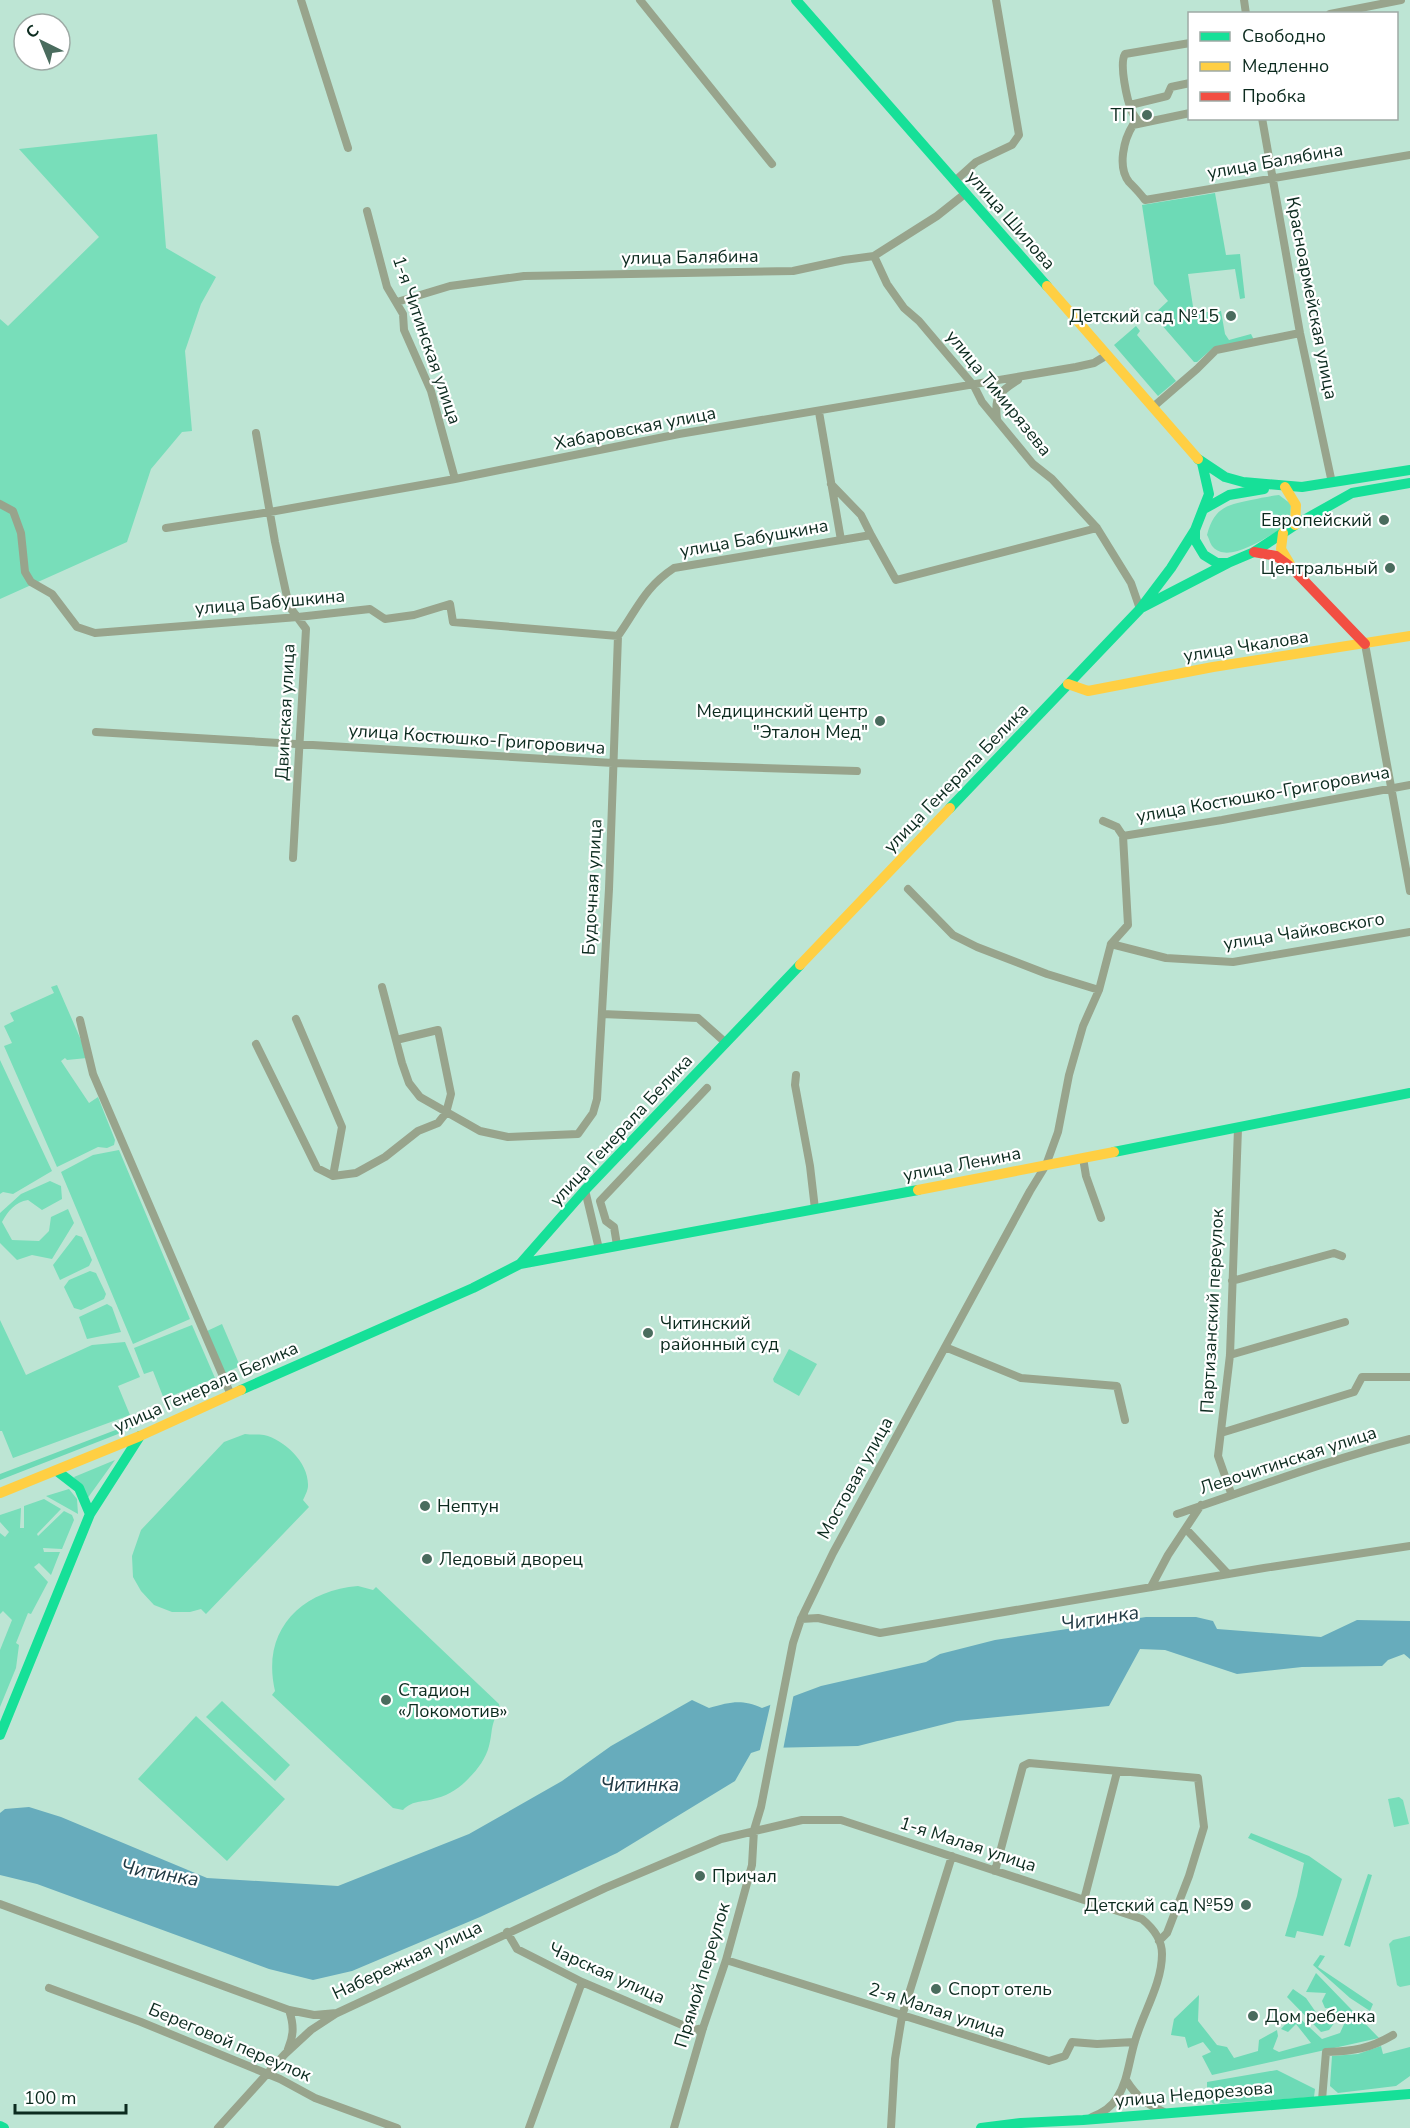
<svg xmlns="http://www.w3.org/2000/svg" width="1410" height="2128" font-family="'Nunito Sans',sans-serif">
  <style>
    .green { fill: #78deba }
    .forest { fill: #6ddab6 }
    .water { fill: #67acbc }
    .pier { fill: #bde5d4 }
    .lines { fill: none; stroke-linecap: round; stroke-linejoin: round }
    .street { stroke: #98a48c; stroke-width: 8 }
    .fast { stroke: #16e098; stroke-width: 10 }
    .slow { stroke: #ffcf43; stroke-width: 10 }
    .jam { stroke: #f24e42; stroke-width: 10 }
    .poi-dot { fill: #4a6c5e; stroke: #fff; stroke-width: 2 }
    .labels { text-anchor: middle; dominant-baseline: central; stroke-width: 4.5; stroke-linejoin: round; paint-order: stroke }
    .poi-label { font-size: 18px; fill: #0c2b1f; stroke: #fff; text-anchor: start }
    .street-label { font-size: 18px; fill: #0c2b1f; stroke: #fff }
    .water-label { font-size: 20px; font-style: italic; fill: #213a44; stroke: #fff }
  </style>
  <rect width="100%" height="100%" fill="#bde5d4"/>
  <path class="green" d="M 157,134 L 166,248 L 216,277 L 201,304 L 185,351 L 192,431 L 182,432 L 151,469 L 127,542 L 0,599 L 0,319 L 8,326 L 99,237 L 19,149 Z
    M 1279,495 L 1291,504 L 1290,520 L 1286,526 C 1269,535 1229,565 1213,547 C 1210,544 1209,538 1207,535 C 1214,508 1226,505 1251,500 C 1261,498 1270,496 1279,495 Z
    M 57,985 L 84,1047 L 87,1058 L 67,1060 L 65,1058 L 61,1061 L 89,1103 L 98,1097 L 115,1140 L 114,1145 L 107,1148 L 98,1147 L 57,1167 L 4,1046 L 12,1043 L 4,1026 L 14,1021 L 10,1013 L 54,993 L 51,987 Z
    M 0,1060 L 52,1171 L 13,1194 L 3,1192 L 0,1194 Z
    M 119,1150 L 190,1319 L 133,1344 L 61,1172 L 93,1155 Z
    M 50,1181 L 61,1186 L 62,1199 L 42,1210 L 28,1200 C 15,1202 8,1211 2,1222 L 12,1240 L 39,1241 L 49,1231 L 51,1217 L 68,1209 L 74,1223 L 52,1259 L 32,1255 L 17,1260 L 0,1243 L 0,1213 L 21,1194 Z
    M 76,1235 L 82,1237 L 92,1260 L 89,1266 L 60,1280 L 53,1265 Z
    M 90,1271 L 96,1273 L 106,1294 L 104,1299 L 81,1310 L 74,1308 L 64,1287 L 69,1280 Z
    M 107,1304 L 112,1307 L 121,1332 L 87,1339 L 79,1317 Z
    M 0,1320 L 26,1375 L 92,1345 L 125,1342 L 140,1377 L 118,1386 L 130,1415 L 13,1458 L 2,1431 L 0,1431 Z
    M 222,1324 L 240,1366 L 225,1373 L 207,1331 Z
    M 192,1325 L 215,1378 L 164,1399 L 153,1371 L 144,1374 L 134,1348 Z
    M 789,1349 L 817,1364 L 799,1396 L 774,1382 L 773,1379 Z
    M 245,1434 C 251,1435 258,1434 264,1435 C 285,1440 309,1463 308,1486 C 308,1490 305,1496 303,1500 L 309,1507 L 206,1614 L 201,1609 L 190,1612 L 172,1612 L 154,1605 L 141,1591 L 133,1577 L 132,1556 L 141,1530 L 224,1442 Z
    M 115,1460 L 87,1499 L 74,1477 Z
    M 69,1489 L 77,1499 L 78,1514 L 46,1496 Z
    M 44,1499 L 61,1509 L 37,1534 L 38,1536 L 64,1511 L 72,1515 L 74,1520 L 62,1549 L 43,1548 L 44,1552 L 60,1552 L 51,1575 L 39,1563 L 34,1567 L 48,1582 L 31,1614 L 28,1613 L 16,1643 L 19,1645 L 16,1668 L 0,1707 L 0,1650 L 12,1620 L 3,1611 L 0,1614 L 0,1533 L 5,1537 L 9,1532 L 0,1522 L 0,1515 L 21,1508 L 20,1528 L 24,1528 L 24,1506 Z
    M 358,1586 L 373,1590 L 376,1587 L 499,1704 L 500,1711 C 490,1723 493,1732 489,1746 C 486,1758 478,1769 469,1778 C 461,1787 449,1795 437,1798 C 423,1803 414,1799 403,1810 L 393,1808 L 272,1695 L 275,1691 C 261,1631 300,1591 358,1586 Z
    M 222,1701 L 290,1765 L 275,1781 L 206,1717 Z
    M 196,1716 L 285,1799 L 227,1861 L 138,1779 Z
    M 1399,1797 L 1403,1800 L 1409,1824 L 1394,1827 L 1388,1799 Z
    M 1410,1936 L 1410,1985 L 1400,1987 L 1397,1985 L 1389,1944 L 1393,1940 Z"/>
  <path class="forest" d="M 1215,193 L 1226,255 L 1240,254 L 1245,298 L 1240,299 L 1235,269 L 1188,274 L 1194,313 L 1221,311 L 1225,334 L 1229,340 L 1251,334 L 1254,340 L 1213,348 L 1197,362 L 1194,362 L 1153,315 L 1168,301 L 1154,284 L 1142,205 Z
    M 1136,326 L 1140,331 L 1137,335 L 1176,381 L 1158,396 L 1114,345 Z
    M 134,1423 L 136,1427 L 0,1480 L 0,1474 Z
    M 1251,1833 L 1309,1856 L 1342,1879 L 1323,1936 L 1297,1931 L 1295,1938 L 1285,1936 L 1297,1896 L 1304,1863 L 1248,1838 Z
    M 1368,1874 L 1372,1875 L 1350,1947 L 1344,1945 Z
    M 1320,1955 L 1325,1956 L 1318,1967 L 1373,2004 L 1370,2011 L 1350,1998 L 1313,1965 Z
    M 1316,1973 L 1379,2038 L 1212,2075 L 1202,2056 L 1211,2052 L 1203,2042 L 1188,2048 L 1185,2037 L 1171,2035 L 1174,2019 L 1199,1995 L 1198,2021 L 1217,2045 L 1227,2047 L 1234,2058 L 1258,2051 L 1259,2040 L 1277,2030 L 1278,2036 L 1273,2049 L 1279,2052 L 1311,2043 L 1296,2024 L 1288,2032 L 1281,2029 L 1295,2014 L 1322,2039 L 1340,2033 L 1346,2020 L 1338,2018 L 1329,2030 L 1321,2032 L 1287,1997 L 1293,1989 L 1306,1998 L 1322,2021 L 1328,2020 L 1333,2009 L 1325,2008 L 1322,2001 L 1326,1993 L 1306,1992 Z
    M 1381,2046 L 1383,2054 L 1410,2047 L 1410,2076 L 1396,2086 L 1338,2093 L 1330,2086 L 1332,2056 L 1358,2054 Z
    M 1277,2070 L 1315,2089 L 1314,2097 L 1213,2104 L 1207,2094 L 1207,2082 Z"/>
  <path class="water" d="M 1146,1617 L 1196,1617 L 1213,1621 L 1217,1629 L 1321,1637 L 1357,1620 L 1410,1621 L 1410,1659 L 1404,1654 L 1388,1660 L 1382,1666 L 1302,1667 L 1237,1674 L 1165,1650 L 1140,1649 L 1109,1706 L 957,1721 L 858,1746 L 766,1748 L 751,1753 L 735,1781 L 617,1853 L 480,1917 L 352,1971 L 313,1980 L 269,1969 L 37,1884 L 0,1875 L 0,1813 L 5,1809 L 29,1807 L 61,1817 L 207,1878 L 338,1886 L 469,1834 L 562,1781 L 611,1746 L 692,1700 L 709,1708 C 731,1702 741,1699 762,1708 L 821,1686 L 926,1662 L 940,1654 L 995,1640 Z"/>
  <path class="pier" d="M 794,1693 L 783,1750 L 767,1751 L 759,1754 L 771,1702 Z"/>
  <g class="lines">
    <path class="street" d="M 301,0 L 348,148
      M 640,0 L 772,164
      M 1244,0 L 1246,14
      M 1330,14 L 1401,0
      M 1130,105 L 1167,96 L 1171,87 L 1190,83
      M 1190,113 L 1133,125 C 1124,139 1117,167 1129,182 C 1135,188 1140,193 1145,200 L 1410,155
      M 1262,118 L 1300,333 L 1332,483
      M 1141,123 C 1137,120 1134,116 1132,112 C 1127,100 1119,64 1125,54 L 1190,43
      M 955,181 L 976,162 L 1012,145 L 1019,135 L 996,0
      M 367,211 L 387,287 L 403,314 L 404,330 L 431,391 L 455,479
      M 874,256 L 887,284 L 904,308 L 919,321 L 974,386 L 982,402 L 1033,464 L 1052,479 L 1097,528 L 1131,583 L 1140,609
      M 397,302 L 450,286 L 524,276 L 793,271 L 844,260 L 874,256 L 937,216 L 966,193
      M 1153,407 L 1197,369 L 1216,350 L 1300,333
      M 819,412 L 841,540
      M 997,419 C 994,396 999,392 1018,380
      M 256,433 L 275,542 L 289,606 L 306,629 L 293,858
      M 831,484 L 861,515 L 871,535
      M 0,504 L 13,511 L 21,533 L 25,572 L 31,582 L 52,594 L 77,627 L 95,633 L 298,617 L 370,609 L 385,619 L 414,615 L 450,604 L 453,622 L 618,636 C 638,608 644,588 674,568 L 871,535 L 896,580 L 1097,528
      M 166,528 L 270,512 L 455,479 L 679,434 L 1076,367 L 1094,363 L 1107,355
      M 1365,644 L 1410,891
      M 96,732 L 613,763 L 857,771
      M 1103,821 L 1117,827 L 1123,836 L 1128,925 L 1111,944
      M 1123,836 L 1222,820 L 1410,785
      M 908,889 L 953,935 L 977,947 L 1047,974 L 1099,990 L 1111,944 L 1166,958 L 1233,962 L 1410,932
      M 382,987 L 402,1063 L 409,1083 L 420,1097 L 480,1131 L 508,1137 L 578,1134 L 593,1113 L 597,1099 L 609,889 L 618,636
      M 602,1014 L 698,1018 L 726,1043
      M 296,1019 L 342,1127 L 333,1176
      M 80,1020 L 93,1074 L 231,1395
      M 256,1044 L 317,1168 L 333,1176 L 356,1173 L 385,1157 L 418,1131 L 438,1123 L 446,1113 L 451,1094 L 438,1030 L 396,1040
      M 796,1075 L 795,1085 L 810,1166 L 815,1209
      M 1083,1158 L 1086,1176 L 1101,1218
      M 585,1190 L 599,1249
      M 617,1245 L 614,1227 L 606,1221 L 600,1201 L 707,1088
      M 1232,1281 L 1334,1253 L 1342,1256
      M 945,1347 L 1021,1378 L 1117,1386 L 1125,1420
      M 1230,1355 L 1345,1322
      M 1221,1433 L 1354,1392 L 1362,1377 L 1410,1377
      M 1231,1493 L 1218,1456 L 1230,1355 L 1238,1128
      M 1177,1514 C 1254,1488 1331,1459 1410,1439
      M 1186,1529 L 1228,1574
      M 1151,1587 L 1168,1555 L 1201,1505
      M 801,1619 L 818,1618 L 880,1633 L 1264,1568 L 1410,1546
      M 995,1871 L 1023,1766 L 1029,1763 L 1198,1778 L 1204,1827 L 1189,1876 L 1167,1933 L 1159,1941
      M 1084,1900 L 1117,1772
      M 0,1904 L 289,2010 L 314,2015 L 337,2013 L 605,1888 L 721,1839 L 802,1820 L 841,1820 L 1142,1919 C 1153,1928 1162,1939 1162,1954 C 1162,1984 1143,2013 1135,2041 C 1129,2060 1128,2081 1117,2098 C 1111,2108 1102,2113 1092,2117
      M 507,1932 L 517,1949 L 582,1982 L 694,2030 L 703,2028
      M 726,1960 L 1049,2061 L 1065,2056 L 1072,2042 L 1097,2044 L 1134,2042
      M 49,1988 L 141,2022 L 280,2079 L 315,2098 L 397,2128
      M 288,2049 C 294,2035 294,2025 289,2010
      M 1126,2080 C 1138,2099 1147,2104 1166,2113
      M 1322,2100 L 1326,2052 C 1354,2051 1369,2049 1393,2035
      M 218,2128 L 285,2054 L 311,2030 L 337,2013
      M 529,2128 L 582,1982
      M 674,2128 L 703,2028 L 726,1960 L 752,1865 L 754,1830 L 761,1807 L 793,1643 L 801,1619 L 833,1553 L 1030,1191 L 1046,1165 L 1058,1132 L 1069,1075 L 1083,1026 L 1099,990
      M 891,2128 L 895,2059 L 902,2016 L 952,1856"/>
    <path class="fast" d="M 796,0 L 1047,286
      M 1198,459 L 1225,477 L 1243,482 L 1302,487 L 1410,470
      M 1202,463 L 1209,494 L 1195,530 L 1195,540 L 1204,555 L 1217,563 L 1228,563 L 1254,552 L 1295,525 L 1352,493 L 1410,483
      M 1204,509 L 1229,495 L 1264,489
      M 1143,607 L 1228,563
      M 950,808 L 1140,609 L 1171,568 L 1195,530
      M 1114,1152 L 1410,1093
      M 520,1264 L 918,1190
      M 241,1390 L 473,1288 L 520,1264 L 585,1190 L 800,965
      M 57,1471 L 79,1488 L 90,1514
      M 0,1735 L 90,1514 L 140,1436
      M 0,2126 L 4,2128
      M 981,2128 L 1021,2123 L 1083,2120 L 1410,2094"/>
    <path class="slow" d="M 1047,286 L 1198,459
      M 1285,487 L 1296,505 L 1295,525
      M 1283,533 L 1281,549 L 1290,564
      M 1068,684 L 1088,691 L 1213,667 L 1410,636
      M 800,965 L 950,808
      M 918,1190 L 1114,1152
      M 0,1493 L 140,1436 L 241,1390"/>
    <path class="jam" d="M 1254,552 L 1276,556 L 1291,567 L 1365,644"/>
  </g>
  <g class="poi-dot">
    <circle cx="1147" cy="115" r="6"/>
    <circle cx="1231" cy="316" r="6"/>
    <circle cx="1384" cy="520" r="6"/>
    <circle cx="1390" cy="568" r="6"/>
    <circle cx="880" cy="721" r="6"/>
    <circle cx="648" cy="1333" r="6"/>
    <circle cx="425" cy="1506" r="6"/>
    <circle cx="427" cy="1559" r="6"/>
    <circle cx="386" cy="1700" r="6"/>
    <circle cx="700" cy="1876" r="6"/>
    <circle cx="1246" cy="1905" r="6"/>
    <circle cx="936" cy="1989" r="6"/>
    <circle cx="1253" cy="2016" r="6"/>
  </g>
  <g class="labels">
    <g class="poi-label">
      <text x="1135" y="115" text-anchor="end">ТП</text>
      <text x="1219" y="316" text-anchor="end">Детский сад №15</text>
      <text x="1372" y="520" text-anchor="end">Европейский</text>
      <text x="1378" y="568" text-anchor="end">Центральный</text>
      <text x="868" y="711" text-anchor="end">Медицинский центр<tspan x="868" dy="21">"Эталон Мед"</tspan></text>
      <text x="660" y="1323">Читинский<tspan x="660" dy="21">районный суд</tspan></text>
      <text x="437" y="1506">Нептун</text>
      <text x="439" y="1559">Ледовый дворец</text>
      <text x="398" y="1690">Стадион<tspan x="398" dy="21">«Локомотив»</tspan></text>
      <text x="712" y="1876">Причал</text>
      <text x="1234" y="1905" text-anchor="end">Детский сад №59</text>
      <text x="948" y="1989">Спорт отель</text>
      <text x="1265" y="2016">Дом ребенка</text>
    </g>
    <g class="street-label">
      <text transform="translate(1275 161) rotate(-10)">улица Балябина</text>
      <text transform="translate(1011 220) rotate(49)">улица Шилова</text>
      <text transform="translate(690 257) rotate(-1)">улица Балябина</text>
      <text transform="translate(1312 298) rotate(79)">Красноармейская улица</text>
      <text transform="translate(427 340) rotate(71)">1-я Читинская улица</text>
      <text transform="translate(999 393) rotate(51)">улица Тимирязева</text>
      <text transform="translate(635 428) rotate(-11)">Хабаровская улица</text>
      <text transform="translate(754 538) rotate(-10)">улица Бабушкина</text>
      <text transform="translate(270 602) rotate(-5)">улица Бабушкина</text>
      <text transform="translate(1246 646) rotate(-9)">улица Чкалова</text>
      <text transform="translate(285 712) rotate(-87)">Двинская улица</text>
      <text transform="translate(477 739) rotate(4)">улица Костюшко-Григоровича</text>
      <text transform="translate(956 778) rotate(-46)">улица Генерала Белика</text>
      <text transform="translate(1263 794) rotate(-10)">улица Костюшко-Григоровича</text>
      <text transform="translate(592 887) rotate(-87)">Будочная улица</text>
      <text transform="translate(1304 931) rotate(-9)">улица Чайковского</text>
      <text transform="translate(621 1130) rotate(-47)">улица Генерала Белика</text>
      <text transform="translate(962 1164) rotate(-11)">улица Ленина</text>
      <text transform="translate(1212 1311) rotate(-87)">Партизанский переулок</text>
      <text transform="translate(206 1387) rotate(-24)">улица Генерала Белика</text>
      <text transform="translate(1288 1460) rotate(-18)">Левочитинская улица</text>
      <text transform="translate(855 1478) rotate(-61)">Мостовая улица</text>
      <text transform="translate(968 1844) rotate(18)">1-я Малая улица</text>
      <text transform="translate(407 1960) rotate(-25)">Набережная улица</text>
      <text transform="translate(607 1973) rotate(24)">Чарская улица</text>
      <text transform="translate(702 1975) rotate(-73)">Прямой переулок</text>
      <text transform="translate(937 2010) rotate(18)">2-я Малая улица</text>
      <text transform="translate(230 2042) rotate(23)">Береговой переулок</text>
      <text transform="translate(1194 2094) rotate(-5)">улица Недорезова</text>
    </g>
    <g class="water-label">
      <text transform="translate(1100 1618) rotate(-9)">Читинка</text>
      <text x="640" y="1784">Читинка</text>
      <text transform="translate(160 1873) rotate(10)">Читинка</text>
    </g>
  </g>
  <rect x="1188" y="12" width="210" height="108" fill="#ffffff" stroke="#9eaaa5" stroke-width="1.5"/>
  <rect x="1200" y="32" width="30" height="9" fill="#16e098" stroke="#9eaaa5" stroke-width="1.5"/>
  <text x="1242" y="42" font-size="18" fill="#0c2b1f">Свободно</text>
  <rect x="1200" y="62" width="30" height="9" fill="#ffcf43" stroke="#9eaaa5" stroke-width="1.5"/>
  <text x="1242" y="72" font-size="18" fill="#0c2b1f">Медленно</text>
  <rect x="1200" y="92" width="30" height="9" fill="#f24e42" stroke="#9eaaa5" stroke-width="1.5"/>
  <text x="1242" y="102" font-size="18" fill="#0c2b1f">Пробка</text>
  <g transform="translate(42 42) rotate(317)"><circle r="28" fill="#ffffff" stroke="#9eaaa5" stroke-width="1.5"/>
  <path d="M0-4.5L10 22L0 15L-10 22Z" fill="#4a6c5e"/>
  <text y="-9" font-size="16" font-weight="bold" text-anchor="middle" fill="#0c2b1f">С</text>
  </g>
  <path d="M15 2104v9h111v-9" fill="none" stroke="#0c2b1f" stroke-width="3"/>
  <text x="24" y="2104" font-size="18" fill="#0c2b1f" stroke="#ffffff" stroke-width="4.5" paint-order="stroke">100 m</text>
</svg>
